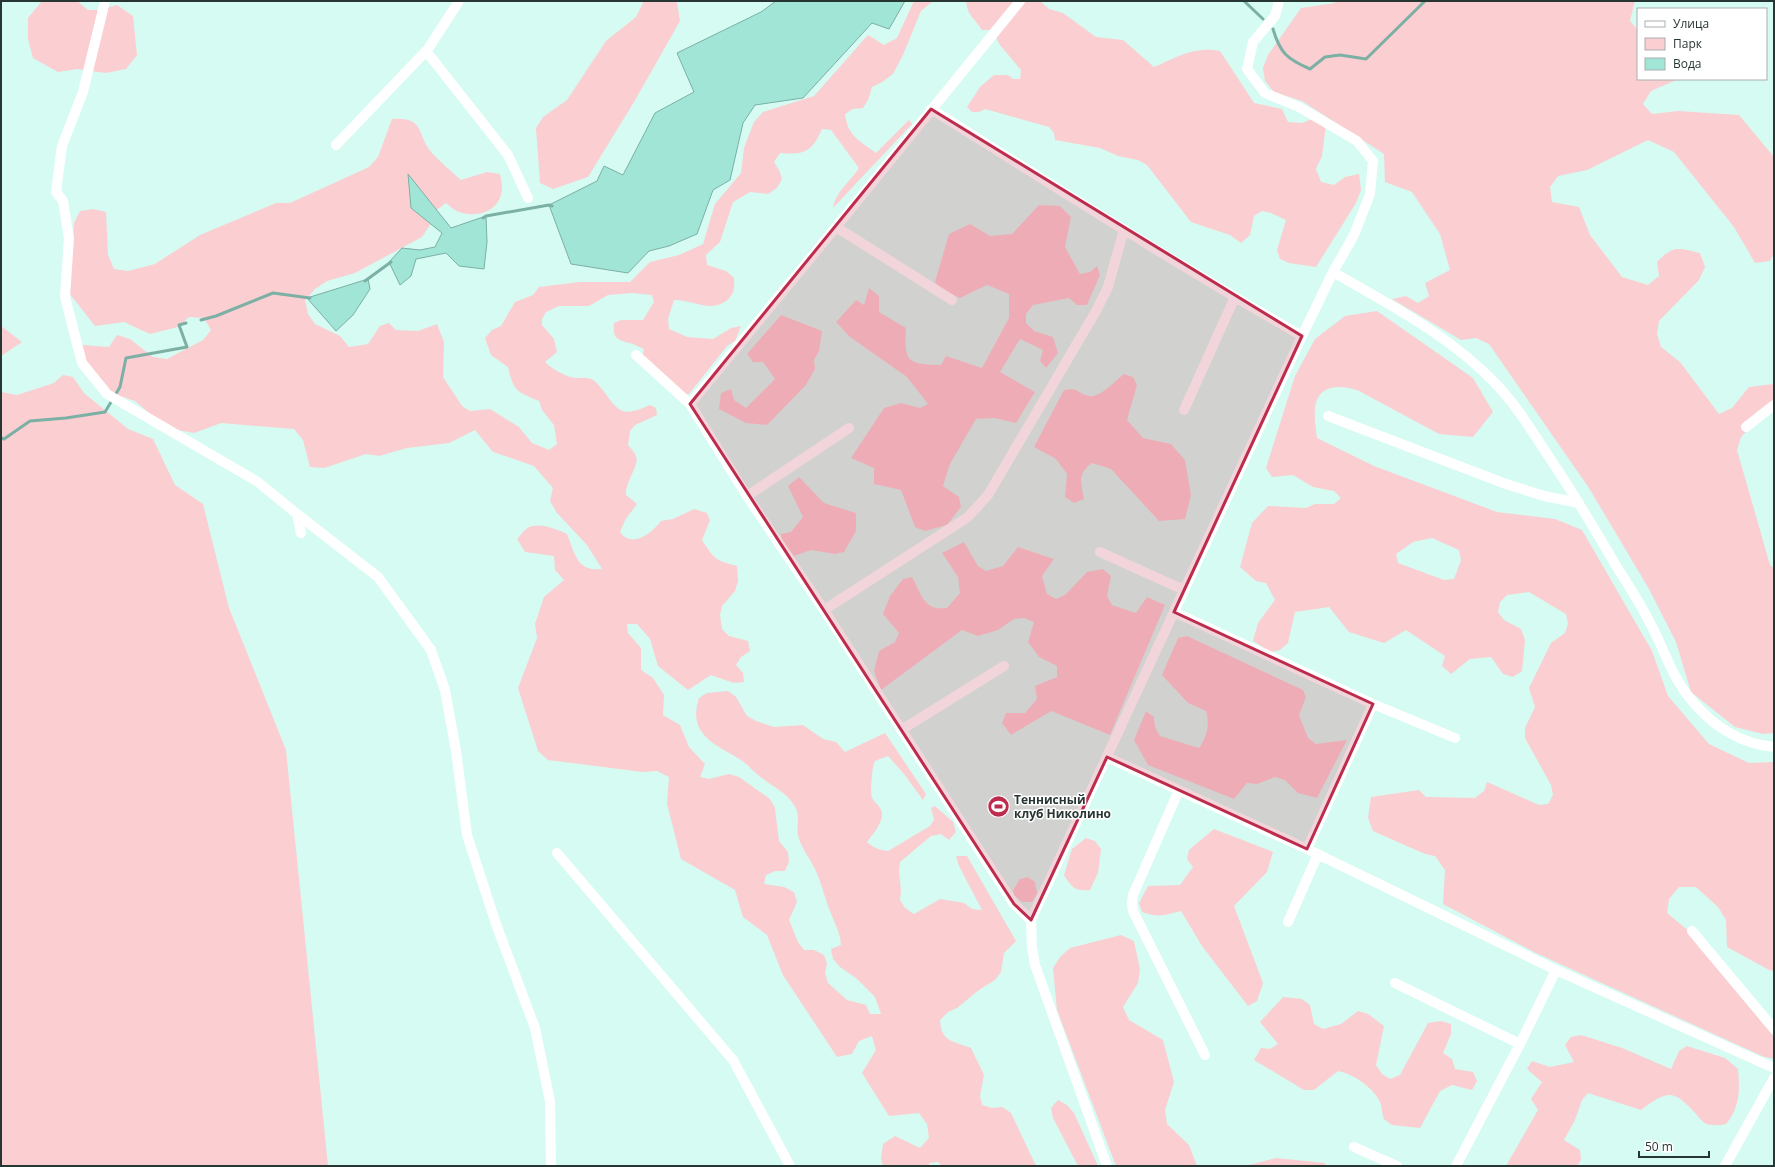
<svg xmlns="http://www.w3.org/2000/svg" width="1775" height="1167" font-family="'Open Sans',sans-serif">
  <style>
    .green { fill: #fbced1; fill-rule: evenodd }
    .water { fill: #a0e5d6; stroke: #7cb0a5 }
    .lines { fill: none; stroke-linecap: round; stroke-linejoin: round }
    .stream { stroke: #7cb0a5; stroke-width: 3 }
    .minor { stroke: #fff; stroke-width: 10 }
    .marked { fill: #bd2c4c; fill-opacity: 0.2; stroke: #bd2c4c; stroke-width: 3; stroke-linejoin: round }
    .labels { text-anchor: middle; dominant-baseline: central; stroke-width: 3; stroke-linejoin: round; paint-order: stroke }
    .poi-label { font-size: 12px; font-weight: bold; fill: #283633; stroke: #fff; text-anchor: start }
  </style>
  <rect width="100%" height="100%" fill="#d6fbf2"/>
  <path class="green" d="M 42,1 L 77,1 L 88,10 L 98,10 L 117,5 L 133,16 L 137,55 L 126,69 L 106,73 L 77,69 L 58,72 L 33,58 L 28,39 L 28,18 Z
    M 644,1 L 675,1 L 677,3 L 680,21 L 634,102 L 588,177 L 553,189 L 540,183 L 536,128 L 543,117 L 567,100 L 606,41 L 636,17 Z
    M 914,1 L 933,1 L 921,11 L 903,55 L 893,74 L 882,82 L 872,87 L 868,100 L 863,108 L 853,109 L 845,114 C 848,137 859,140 876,153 L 909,120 L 912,124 L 833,208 C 836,191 850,182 859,168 L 831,130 L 822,129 C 812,152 804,155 780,153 L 774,162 L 779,170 L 782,179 L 777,188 L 768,194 L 750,192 L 733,202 L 720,242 L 706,255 L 707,265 L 726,271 L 734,278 C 735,288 734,295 726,301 C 710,313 691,299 674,300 L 668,319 L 669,329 L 687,337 L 713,339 L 731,328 L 741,326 L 735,341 L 727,346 L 689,394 L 680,396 L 642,359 L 644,349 C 639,347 634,344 629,343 C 616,339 613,338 614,323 L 621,320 L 643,320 L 654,302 L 652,295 L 632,293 L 608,295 L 589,306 L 559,306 L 546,312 L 542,319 L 542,325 L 554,339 L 557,352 L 545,362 C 552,369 566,377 575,378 C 581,378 586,377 591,379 C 596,381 598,385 602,389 C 619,412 621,418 650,405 L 656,408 L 657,415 L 635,425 L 630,431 L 628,445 C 631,448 634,452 636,456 C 640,465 625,481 626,495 L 637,504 L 625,520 L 620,532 C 632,549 652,533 661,521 L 673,519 L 694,509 L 707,513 L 710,520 L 702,540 C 715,560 715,560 737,566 L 738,581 L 735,591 L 722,606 L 720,615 L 722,629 L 729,636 L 748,641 L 750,651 L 741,657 L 736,665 L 743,673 L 744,682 L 734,683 L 711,675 L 688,690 L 658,666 L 650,639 L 637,624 L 627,624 L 628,633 L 641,648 L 641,670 L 653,678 L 664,695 L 663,715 L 680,725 L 689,747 L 705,764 L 700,777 L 709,779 L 729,774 L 739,777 L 770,799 L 775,808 L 779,841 L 788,852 L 789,862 L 785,871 L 775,871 L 766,875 L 764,884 L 784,887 L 794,892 L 797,902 L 789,920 L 798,942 L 804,950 L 814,950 L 824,955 L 827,964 L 825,973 L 828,983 L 847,1000 L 866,1005 L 870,1014 L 881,1014 L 875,997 L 856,978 L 840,967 L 833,959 L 831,949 L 841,945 C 840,933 836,926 832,916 C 825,900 822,883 814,867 C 809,857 800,846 798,835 C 796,825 801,814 794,805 C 786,792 773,787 762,778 C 754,773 749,765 741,760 C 715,744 687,735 699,698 L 707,693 L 728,691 L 736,697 L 747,716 L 756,721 L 774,727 L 803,725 L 823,739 L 836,742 L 845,752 L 885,733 L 926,794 L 923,800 L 904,774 L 888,756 L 875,761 C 872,766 870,792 872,798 C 876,805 883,807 882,817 C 880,826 873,834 867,842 C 874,848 879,850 888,851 L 930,826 L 934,820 L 931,808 L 935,806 L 953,822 L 956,832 L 949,840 L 941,834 L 931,836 L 900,862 L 899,871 L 901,891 L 900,900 L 905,908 L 914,914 L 940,899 L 964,903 L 972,909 L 982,910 L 959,866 L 956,856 L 967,856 L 1016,941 L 1004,953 L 1001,972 L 995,980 L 979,990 L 957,1008 L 948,1012 L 940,1020 C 941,1042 953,1041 971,1048 L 984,1075 L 980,1096 L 982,1105 L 992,1108 L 1002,1107 L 1011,1113 L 1036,1166 L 942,1166 L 938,1162 L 929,1163 L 929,1166 L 883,1166 L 881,1158 L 883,1144 L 895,1136 L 920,1148 L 929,1138 L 927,1124 L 919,1113 L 889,1116 L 862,1073 L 876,1050 L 872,1036 L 859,1041 L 852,1054 L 837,1057 L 783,975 L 767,935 L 743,917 L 735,890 L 681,859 L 667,804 L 669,777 L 657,771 L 643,772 L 548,760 L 538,751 L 518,688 L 537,638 L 535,624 L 544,597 L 564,580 L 555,570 L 554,556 L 525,552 L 517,539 C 520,536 523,531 526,529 C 538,521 555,529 567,534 C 575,554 577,572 602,569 L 587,545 L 557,513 L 550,501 L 553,488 L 534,466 L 493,452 L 475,430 L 449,443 L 407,448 L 379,456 L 366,454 L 324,468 L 310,467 L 303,440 L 294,429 L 221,423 L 194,433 L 167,428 L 135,401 L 108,392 L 86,373 L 82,345 L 109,347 L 117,335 L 130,339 L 153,357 L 167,359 L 203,340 L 211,330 L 204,318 L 189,317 L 178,327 L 150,334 L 124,322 L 95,326 L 69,293 L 74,223 L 80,211 L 93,209 L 106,212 L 108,255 L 114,269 L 128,271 L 155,264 L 200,235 L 276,203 L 290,203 L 369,167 L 378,157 L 392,119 C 425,117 416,133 431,152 C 440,162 451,171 461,180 L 487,172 L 500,174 C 501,179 502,185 502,190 C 499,212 478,218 459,212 C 454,210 450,206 446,203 L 434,212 L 430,225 L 422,237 L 355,273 L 327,281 L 315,289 L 305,300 L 308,314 L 315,324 L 340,336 L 349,347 L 368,344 L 380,326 L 389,323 L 396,330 L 418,331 L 437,324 L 444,342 L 443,377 L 462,406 L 470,411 L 490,409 L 519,427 L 532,443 L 549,450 L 557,444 L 554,425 L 542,410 L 539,401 C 516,391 514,392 508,367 L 491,355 L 485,338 L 492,330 L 501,326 L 515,302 L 533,295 L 539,287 L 580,282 L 630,282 L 650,262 L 679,255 L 703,244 L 715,204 L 741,173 L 744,148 L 754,122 L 763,112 L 814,96 L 868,35 L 884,45 L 897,38 Z
    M 966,1 L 1040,1 L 1049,9 L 1063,13 L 1096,37 L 1123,40 L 1154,67 C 1178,57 1193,46 1220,51 L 1254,103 L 1282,109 L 1288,122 L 1302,123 L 1315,118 L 1326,125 L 1322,156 L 1316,169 L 1321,182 L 1334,185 L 1345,177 L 1359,174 L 1361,190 L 1356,203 L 1316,267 L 1289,263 L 1280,259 L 1277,250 L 1286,220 L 1271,213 L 1262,211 L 1254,216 L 1250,235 L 1241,243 L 1230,235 L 1191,222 L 1147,165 L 1138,160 L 1118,156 L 1100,148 L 1055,140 L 1054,133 L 1049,127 L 985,109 L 979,112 L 972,112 L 967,107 L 980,87 L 994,75 L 1008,75 L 1013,79 L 1020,79 L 1021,70 L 1000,45 L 992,30 L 982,30 C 975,19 967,15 966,1 Z
    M 1335,1 L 1635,1 L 1630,21 L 1638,30 L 1638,79 L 1676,80 L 1651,91 L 1643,104 L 1652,114 L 1678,111 L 1739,115 L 1774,157 L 1774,253 L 1770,261 L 1755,263 L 1734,227 L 1674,152 L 1648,140 L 1587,170 L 1558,176 L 1550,187 L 1552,202 L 1579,207 L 1590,235 L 1622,277 L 1648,285 L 1659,276 L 1657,262 C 1673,245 1679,248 1700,253 L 1705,267 L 1699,280 L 1659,321 L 1657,334 L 1661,347 L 1680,362 L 1719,414 L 1732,408 L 1749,387 L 1774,384 L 1774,403 L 1741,437 L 1737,450 L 1770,565 L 1774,568 L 1774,733 L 1763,734 L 1735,727 L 1691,692 L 1676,642 L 1649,589 L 1589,488 L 1489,344 L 1476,338 L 1461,340 L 1392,299 L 1406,296 L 1418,303 L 1429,296 L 1425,283 L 1450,270 L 1440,234 L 1412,192 L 1385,182 L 1384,154 L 1302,101 L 1274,92 L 1265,81 L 1263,68 L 1268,55 L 1301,8 L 1335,3 Z
    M 1039,205 L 1060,206 L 1071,217 L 1065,247 L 1080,274 L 1090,272 L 1097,266 L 1100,275 L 1087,305 L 1077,305 L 1069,298 L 1033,305 L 1026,314 L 1026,323 L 1034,331 L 1053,337 L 1058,353 L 1046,368 L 1040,361 L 1043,350 L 1020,339 L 1000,372 L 1035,392 L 1016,423 L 994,418 L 976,419 L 950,464 L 943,486 L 959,497 L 961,507 L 947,525 L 925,531 L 915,527 L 901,490 L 874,484 L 874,468 L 851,458 L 884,408 L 901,403 L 920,408 L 928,404 L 907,377 L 850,337 L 836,322 L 856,300 L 864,305 L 869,288 L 879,296 L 879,312 L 906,328 C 904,362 907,364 941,365 L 946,356 L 982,368 L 1009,318 L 1009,294 L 987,285 L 960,298 L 941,290 L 935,282 L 949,234 L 970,224 L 990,236 L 1012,234 Z
    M 1377,311 L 1473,378 L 1493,412 L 1473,437 L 1439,434 L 1359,391 C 1340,384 1317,384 1315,409 C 1314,418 1316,429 1317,438 L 1374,466 L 1497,512 L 1555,519 L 1582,530 L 1652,651 L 1668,696 L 1709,744 L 1749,763 L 1774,762 L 1774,971 L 1769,970 L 1727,947 L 1726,920 L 1718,907 L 1696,887 L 1679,887 L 1669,899 L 1667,913 L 1690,932 L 1774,1037 L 1774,1059 L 1762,1056 L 1536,953 L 1443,904 L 1445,870 L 1435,856 L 1425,854 L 1373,831 L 1368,818 L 1371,797 L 1419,790 L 1426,797 L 1475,798 L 1484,791 L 1487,782 L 1539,805 L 1548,804 L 1553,795 L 1551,785 L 1525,738 L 1525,728 L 1535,707 L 1529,688 L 1551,643 L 1565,633 L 1568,624 L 1566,614 L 1529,592 L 1507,595 L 1500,602 L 1498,612 L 1504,620 L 1521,629 L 1525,640 L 1522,671 L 1513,677 L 1503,674 L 1491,657 L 1470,659 L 1451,674 L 1442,666 L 1445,656 L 1406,630 L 1384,643 L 1349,632 L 1329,607 L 1295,612 L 1288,643 L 1280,650 L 1271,652 L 1253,641 L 1258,623 L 1275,600 L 1266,583 L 1256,581 L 1240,567 L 1252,523 L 1268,506 L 1306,508 L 1315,504 L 1334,504 L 1341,498 L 1334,491 L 1313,487 L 1293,475 L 1272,477 L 1266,468 L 1295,376 L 1315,339 L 1345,316 ZM 1432,538 L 1459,550 L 1461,560 L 1454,579 L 1444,580 L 1398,563 L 1396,554 L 1413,542 Z
    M 781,315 L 822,331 L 819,351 L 814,360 L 815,369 L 806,385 L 767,425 L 746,423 L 719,409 L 721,393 L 731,389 L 734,400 L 746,408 L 775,379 L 763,362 L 753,362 L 747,354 Z
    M 1,326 L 22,342 L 1,356 Z
    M 1124,374 L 1133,377 L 1137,385 L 1127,420 L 1143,438 L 1171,444 L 1185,460 L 1191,495 L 1185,519 L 1159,521 L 1111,469 L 1092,463 C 1077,474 1081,482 1084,499 L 1074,503 L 1065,497 L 1067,474 L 1056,459 L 1034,447 L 1064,390 C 1080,387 1076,393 1089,396 C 1100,398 1115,381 1124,374 Z
    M 63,375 L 73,377 L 84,393 L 128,429 L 153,439 L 175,485 L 203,504 L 229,608 L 286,750 L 328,1166 L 1,1166 L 1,392 L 17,395 L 54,383 Z
    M 799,477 L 824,503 L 856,513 L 856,531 L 844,552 L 835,554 L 811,550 L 791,557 L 782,553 L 781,534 L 791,532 L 803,517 L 788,486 Z
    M 964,542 L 978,566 L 986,571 L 1003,566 L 1018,547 L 1054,559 L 1042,576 L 1047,594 L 1056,599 L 1065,595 L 1087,572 L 1103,569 L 1111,576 L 1107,596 L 1112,605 L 1136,613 L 1147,597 L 1165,605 L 1110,735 L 1051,711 L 1011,735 L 1002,723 L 1006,713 L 1025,713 L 1037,699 L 1035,686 L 1057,677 L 1057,666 L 1039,657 L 1028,642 L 1034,622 L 1024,618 L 1014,619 L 998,630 L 978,636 L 962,630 L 881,690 L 874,671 L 879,651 L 895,642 L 899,633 L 883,614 L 890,596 L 903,579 L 912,577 C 922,595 924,611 947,608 L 960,593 L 958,577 L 942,553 Z
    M 1187,636 L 1303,690 L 1306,697 L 1299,715 L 1308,738 L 1316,744 L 1347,740 L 1317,798 L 1298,793 L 1285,780 L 1275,777 L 1257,784 L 1247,783 L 1234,799 L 1148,765 L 1134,740 L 1146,711 L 1154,717 L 1155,727 L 1160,736 L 1199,748 C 1207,737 1210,724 1206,711 L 1188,703 L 1162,675 L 1178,638 Z
    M 1214,829 L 1273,852 L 1267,872 L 1234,906 L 1263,983 L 1257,1001 L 1248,1006 L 1202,946 L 1181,911 C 1165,915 1158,918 1142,912 L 1139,903 L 1148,886 L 1180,885 L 1193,867 L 1187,859 L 1189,850 Z
    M 1086,838 L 1095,841 L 1101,849 L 1098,873 L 1090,890 C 1075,891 1072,888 1064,875 L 1072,849 Z
    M 1028,877 L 1035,882 L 1037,893 L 1032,902 L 1022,902 L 1014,895 L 1013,890 L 1020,879 Z
    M 1121,935 L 1134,941 L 1140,969 L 1138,983 L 1123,1007 L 1129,1020 L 1163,1040 L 1174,1082 L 1165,1110 L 1167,1124 L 1189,1145 L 1197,1166 L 1116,1166 L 1057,1010 L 1053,968 L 1060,957 L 1070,948 Z
    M 1283,997 L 1302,999 L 1310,1005 L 1314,1024 L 1323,1029 L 1341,1024 L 1358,1011 L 1368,1014 L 1384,1026 L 1376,1065 L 1382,1074 L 1390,1079 L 1400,1075 L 1428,1023 L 1441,1021 L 1451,1024 L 1451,1034 L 1443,1053 L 1452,1059 L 1455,1069 L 1473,1072 L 1477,1081 L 1472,1090 L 1452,1085 L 1440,1091 L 1420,1128 L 1392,1125 L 1384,1119 C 1382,1114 1382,1105 1379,1100 C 1371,1086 1353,1074 1338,1071 L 1314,1090 L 1304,1090 L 1254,1060 L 1261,1048 L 1270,1049 L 1278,1044 L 1260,1022 Z
    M 1581,1035 L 1622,1048 L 1671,1069 L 1679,1051 L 1687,1046 L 1725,1058 L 1738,1069 C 1740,1090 1740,1107 1726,1124 C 1720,1125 1713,1126 1707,1124 C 1703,1123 1699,1117 1696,1114 C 1673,1089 1668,1090 1641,1110 L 1588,1093 L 1582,1100 L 1575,1120 L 1564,1140 L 1580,1150 L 1581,1160 L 1577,1166 L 1506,1166 L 1538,1110 L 1531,1099 L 1542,1082 L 1527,1069 L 1532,1061 L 1550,1067 L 1574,1062 L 1565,1045 L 1571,1037 Z
    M 1058,1100 L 1067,1105 L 1074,1113 L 1098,1166 L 1078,1166 L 1053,1118 L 1051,1108 Z
    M 1276,1158 L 1325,1163 L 1325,1166 L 1245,1166 Z"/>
  <path class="water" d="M 776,1 L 905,1 L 889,29 L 872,23 L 803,98 L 755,105 L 743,123 L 730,180 L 713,190 L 697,234 L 669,246 L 649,251 L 628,273 L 571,264 L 549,205 L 597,181 L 604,166 L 623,175 L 655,113 L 694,92 L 677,53 L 761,12 Z
    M 408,174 L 451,228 L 486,216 L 487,242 L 484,269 L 459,266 L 446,253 L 416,259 L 411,276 L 400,285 L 389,262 L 402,248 L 420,250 L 435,247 L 442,233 L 411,208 Z
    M 368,279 L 370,289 L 353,315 L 336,331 L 307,298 Z"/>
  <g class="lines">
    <path class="stream" d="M 1244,1 L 1263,19
      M 1273,29 C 1280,53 1287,59 1310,69 L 1325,57 L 1340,55 L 1366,59 L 1425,1
      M 483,218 L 486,216 L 549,205 L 552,206
      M 365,281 L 391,262
      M 201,320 L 216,316 L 273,293 L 310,298
      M 1,438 L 4,439 L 30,421 L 66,418 L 105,412 L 120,387 L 126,358 L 187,347 L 179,325 L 186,323"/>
    <path class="minor" d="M 105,1 L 83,92 L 62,146 L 56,192 L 63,201 L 69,238 L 65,297 L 82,363 L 107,394 L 258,482 L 297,514 L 301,533
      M 426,51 L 508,155 L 528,198
      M 931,109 C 1054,186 1176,264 1302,336
      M 336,145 L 428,49 L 459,1
      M 836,227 L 952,300
      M 1333,272 C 1390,305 1451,336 1496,384 C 1518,407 1535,436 1553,463 C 1576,497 1597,533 1618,569 C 1629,586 1640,603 1649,621 C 1664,648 1672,679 1694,703 C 1714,727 1742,744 1774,747
      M 636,355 L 690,404 L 836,227 L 1020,1
      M 690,404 L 747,496 L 849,428
      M 1184,410 L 1235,297
      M 1328,416 L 1506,484 L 1544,496 L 1579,503
      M 1746,427 L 1774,405
      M 747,496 L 824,610 L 1014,904 L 1031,920
      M 297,514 L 378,577 L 431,650 L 445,690 L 456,751 L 467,835 L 496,924 L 535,1028 L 550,1101 L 551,1166
      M 1100,552 L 1184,590
      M 824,610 L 968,517 L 988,495 L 1096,311 L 1108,287 L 1124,229
      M 1174,612 L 1373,704 L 1455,738
      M 901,730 L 1004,666
      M 1107,757 L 1307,849 L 1556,970 L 1774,1068
      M 1179,790 L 1133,895 L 1132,902 L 1133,911 L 1205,1055
      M 1307,849 L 1373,704
      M 557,853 L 733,1060 L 790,1166
      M 1288,922 L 1318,854
      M 1692,931 L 1774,1029
      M 1395,983 L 1520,1044
      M 1354,1147 L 1397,1166
      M 1107,1166 L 1035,965 L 1032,948 L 1031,920 L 1302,336 L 1333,272 L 1354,235 L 1370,194 L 1373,161 L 1357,141 L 1299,107 L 1265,93 L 1247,69 L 1253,42 L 1275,16 L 1279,1
      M 1456,1166 L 1520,1044 L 1556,970
      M 1725,1166 L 1774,1078"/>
  </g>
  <path class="marked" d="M 931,109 L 1302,336 L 1174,612 L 1373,704 L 1307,849 L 1107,757 L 1031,920 L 1014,904 L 690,404 Z"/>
  <defs>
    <symbol id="stadium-disc" viewBox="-11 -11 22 22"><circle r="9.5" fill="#bd2c4c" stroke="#fff"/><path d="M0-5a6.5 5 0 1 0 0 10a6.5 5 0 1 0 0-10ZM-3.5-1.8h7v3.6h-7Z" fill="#fff"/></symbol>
  </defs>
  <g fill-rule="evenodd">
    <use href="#stadium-disc" x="986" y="794" width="25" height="25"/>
  </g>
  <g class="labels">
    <g class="poi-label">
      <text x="1014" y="799">Теннисный<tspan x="1014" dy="14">клуб Николино</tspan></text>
    </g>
  </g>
  <rect width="1775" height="1167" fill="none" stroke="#283633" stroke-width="4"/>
  <rect x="1637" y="8" width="130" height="72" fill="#ffffff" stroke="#a9afad"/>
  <rect x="1645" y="21" width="20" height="6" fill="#ffffff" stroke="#a9afad"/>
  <text x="1673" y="28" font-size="12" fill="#283633">Улица</text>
  <rect x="1645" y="38" width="20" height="12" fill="#fbced1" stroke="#a9afad"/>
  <text x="1673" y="48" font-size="12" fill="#283633">Парк</text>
  <rect x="1645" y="58" width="20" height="12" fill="#a0e5d6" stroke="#a9afad"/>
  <text x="1673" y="68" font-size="12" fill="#283633">Вода</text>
  <path d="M1639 1151v6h70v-6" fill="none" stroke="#283633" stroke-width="2"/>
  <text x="1645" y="1151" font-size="12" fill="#283633" stroke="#ffffff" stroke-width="3" paint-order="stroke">50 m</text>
</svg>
